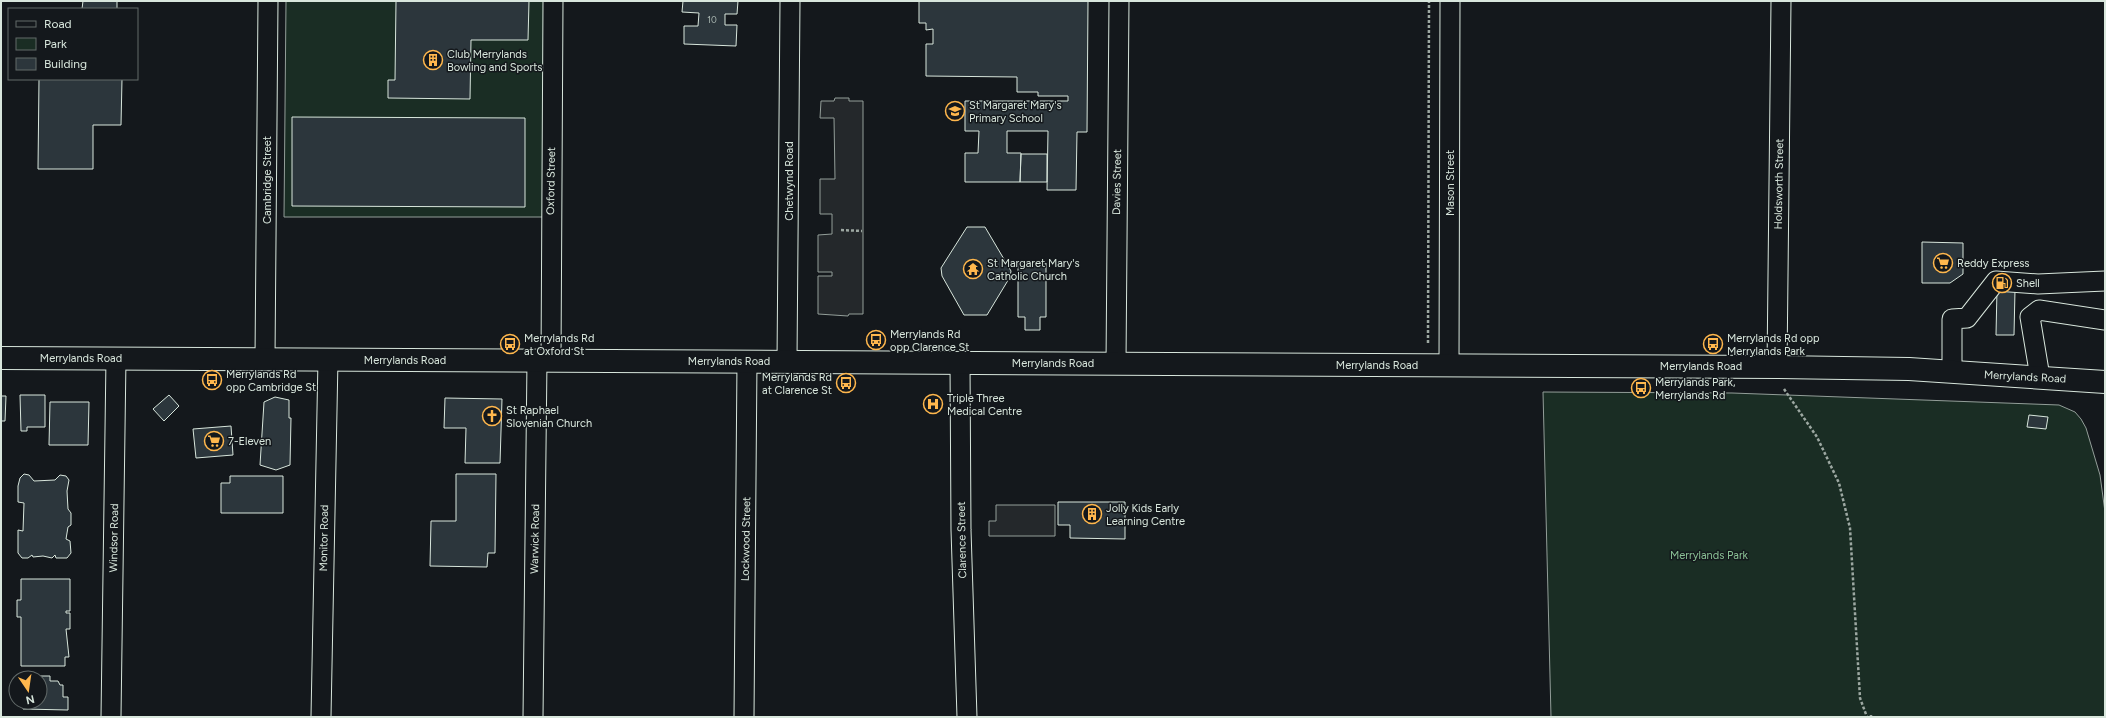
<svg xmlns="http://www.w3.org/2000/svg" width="2106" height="718" font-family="Figtree,sans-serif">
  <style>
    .green { fill: #1a2d24; stroke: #939e99 }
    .parking { fill: #24282b; stroke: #939e99 }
    .building { fill: #2c363c; stroke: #d8e6dc }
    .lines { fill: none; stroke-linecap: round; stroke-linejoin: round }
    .minor-casing { stroke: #d8e6dc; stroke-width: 21 }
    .major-casing { stroke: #d8e6dc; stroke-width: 24 }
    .path { stroke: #9da8a2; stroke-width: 2.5; stroke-dasharray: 3 2; stroke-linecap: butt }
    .minor { stroke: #14181c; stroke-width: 19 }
    .major { stroke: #14181c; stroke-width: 22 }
    .labels { text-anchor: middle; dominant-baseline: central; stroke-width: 3; stroke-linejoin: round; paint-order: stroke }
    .number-label { font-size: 9px; fill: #adbab4 }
    .poi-label { font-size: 11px; fill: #d8e6dc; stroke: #14181c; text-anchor: start }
    .street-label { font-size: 11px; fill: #d8e6dc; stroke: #14181c }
    .park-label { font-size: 11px; fill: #8ac095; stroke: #14181c }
  </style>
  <rect width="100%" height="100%" fill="#14181c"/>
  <path class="green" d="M 286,1 L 547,1 L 551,217 L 284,217 Z
    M 1543,392 L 1732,393 L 2059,405 L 2075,412 L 2081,419 L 2086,428 L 2100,475 L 2105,512 L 2105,717 L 1551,717 Z"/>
  <path class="parking" d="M 835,98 L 849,98 L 849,101 L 863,101 L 863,314 L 849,314 L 848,316 L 818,314 L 818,276 L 832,276 L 832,272 L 818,272 L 818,235 L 832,234 L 832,214 L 820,214 L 820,179 L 835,179 L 834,118 L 820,118 L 821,101 L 834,101 Z
    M 996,505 L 1055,505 L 1055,536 L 989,536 L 989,521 L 996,521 Z"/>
  <path class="building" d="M 83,1 L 117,1 L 117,9 L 82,9 Z
    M 396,1 L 529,1 L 528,40 L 471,40 L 470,99 L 388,98 L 388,80 L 395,80 Z
    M 683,1 L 738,1 L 737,14 L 725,14 L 725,25 L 737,25 L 736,46 L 684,44 L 684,26 L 698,26 L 699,13 L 682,12 Z
    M 919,1 L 1088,1 L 1087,132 L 1077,132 L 1076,190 L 1047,190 L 1048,131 L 1007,131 L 1007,153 L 1021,153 L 1020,182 L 965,182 L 965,153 L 978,153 L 979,131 L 965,131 L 965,101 L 1068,101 L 1068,96 L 1038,96 L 1038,92 L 1017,92 L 1017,77 L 926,76 L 926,44 L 933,44 L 933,29 L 926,30 L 926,23 L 919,23 Z
    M 39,79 L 122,79 L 121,125 L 93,125 L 93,169 L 38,169 Z
    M 292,117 L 525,118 L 525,207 L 292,206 Z
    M 1021,154 L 1047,154 L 1047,182 L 1020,182 Z
    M 967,227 L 985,227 L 1011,271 L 1010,277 L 987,315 L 964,315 L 942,276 L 941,268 Z
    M 1922,242 L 1963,243 L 1963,274 L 1950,283 L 1922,283 Z
    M 1018,263 L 1046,263 L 1046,317 L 1040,317 L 1040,330 L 1025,330 L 1025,317 L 1018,317 Z
    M 1997,289 L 2015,290 L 2014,335 L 1996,335 Z
    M 20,395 L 45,395 L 45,427 L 27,427 L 27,431 L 21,431 Z
    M 169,395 L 179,406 L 164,421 L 153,409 Z
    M 1,396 L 6,396 L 5,421 L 1,421 Z
    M 275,397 L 289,400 L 289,418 L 291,418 L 290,465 L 276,470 L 260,465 L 264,402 Z
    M 445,398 L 502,399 L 500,463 L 465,463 L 466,428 L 444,428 Z
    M 50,402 L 89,402 L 88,445 L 49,445 Z
    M 2029,415 L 2048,417 L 2046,429 L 2027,427 Z
    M 231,426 L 233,455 L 196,458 L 193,429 Z
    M 24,474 L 29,475 L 34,481 L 55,480 L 60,475 L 66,476 L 69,480 L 67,491 L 68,509 L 71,513 L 71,525 L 68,527 L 66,539 L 70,541 L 71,553 L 67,558 L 56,558 L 55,555 L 52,558 L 43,556 L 33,557 L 32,555 L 28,558 L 22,558 L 18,553 L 18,530 L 23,531 L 24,503 L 18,502 L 18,486 L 20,478 Z
    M 456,474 L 496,474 L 495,553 L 488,553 L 487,567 L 430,566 L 431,521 L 456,521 Z
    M 230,476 L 283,476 L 283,513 L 221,513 L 221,483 L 230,483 Z
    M 1058,502 L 1125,502 L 1125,539 L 1070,538 L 1070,525 L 1058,525 Z
    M 21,579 L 70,579 L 70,611 L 66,611 L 66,613 L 70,613 L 70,629 L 66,629 L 69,657 L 65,657 L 65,666 L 21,666 L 21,617 L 17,617 L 17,600 L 21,600 Z
    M 39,676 L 50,676 L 50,681 L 58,681 L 60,685 L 63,685 L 63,697 L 68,697 L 68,710 L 23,709 L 23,702 L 40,702 L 40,678 L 34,678 Z"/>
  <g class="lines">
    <defs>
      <path id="minor" d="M 265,358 L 268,1
        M 551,361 L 553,1
        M 787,361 L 790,1
        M 960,363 L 961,530 L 967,717
        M 1116,364 L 1119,1
        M 1449,365 L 1450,1
        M 1777,367 L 1781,1
        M 1952,372 L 1952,319 L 1967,318 L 1996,281 L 2038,284 L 2105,281
        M 2040,377 L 2030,317 L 2039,310 L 2105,320
        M 111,717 L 116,358
        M 321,717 L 328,359
        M 533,717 L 537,360
        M 744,717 L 747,361"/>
      <path id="major" d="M 1,358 L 1777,367 L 1909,369 L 2105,382"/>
    </defs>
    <use href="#minor" class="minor-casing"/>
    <use href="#major" class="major-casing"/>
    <path class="path" d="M 841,230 L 862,231
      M 1428,343 L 1429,1
      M 1784,389 L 1817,437 L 1839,483 L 1850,528 L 1860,698 L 1867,717
      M 1871,715 L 1871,717"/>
    <use href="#minor" class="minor"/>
    <use href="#major" class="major"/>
  </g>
  <defs>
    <symbol id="building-ring" viewBox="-11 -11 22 22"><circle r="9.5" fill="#14181c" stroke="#ffb74d" stroke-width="1.5"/><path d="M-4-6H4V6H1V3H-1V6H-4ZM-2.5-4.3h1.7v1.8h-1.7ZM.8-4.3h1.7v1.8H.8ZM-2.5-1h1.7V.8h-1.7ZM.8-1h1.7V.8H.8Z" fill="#ffb74d"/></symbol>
    <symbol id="school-ring" viewBox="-11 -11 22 22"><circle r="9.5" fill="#14181c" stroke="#ffb74d" stroke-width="1.5"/><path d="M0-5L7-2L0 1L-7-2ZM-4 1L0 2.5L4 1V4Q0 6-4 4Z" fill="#ffb74d"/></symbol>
    <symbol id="supermarket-ring" viewBox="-11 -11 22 22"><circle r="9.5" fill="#14181c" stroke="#ffb74d" stroke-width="1.5"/><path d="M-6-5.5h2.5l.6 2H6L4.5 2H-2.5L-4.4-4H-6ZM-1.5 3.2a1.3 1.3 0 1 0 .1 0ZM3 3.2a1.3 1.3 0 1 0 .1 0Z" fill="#ffb74d"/></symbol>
    <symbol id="temple-ring" viewBox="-11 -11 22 22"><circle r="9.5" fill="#14181c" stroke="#ffb74d" stroke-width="1.5"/><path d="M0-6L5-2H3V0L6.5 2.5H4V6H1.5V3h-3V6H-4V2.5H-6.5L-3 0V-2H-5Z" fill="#ffb74d"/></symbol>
    <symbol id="fuel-ring" viewBox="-11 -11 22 22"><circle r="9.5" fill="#14181c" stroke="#ffb74d" stroke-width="1.5"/><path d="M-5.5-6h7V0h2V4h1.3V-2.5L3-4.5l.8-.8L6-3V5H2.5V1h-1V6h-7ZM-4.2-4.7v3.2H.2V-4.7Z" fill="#ffb74d"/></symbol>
    <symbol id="bus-ring" viewBox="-11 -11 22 22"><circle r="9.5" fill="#14181c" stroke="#ffb74d" stroke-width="1.5"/><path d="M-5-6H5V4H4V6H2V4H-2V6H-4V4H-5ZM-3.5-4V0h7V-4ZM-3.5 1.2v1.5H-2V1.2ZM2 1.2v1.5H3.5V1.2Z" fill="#ffb74d"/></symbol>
    <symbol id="hospital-ring" viewBox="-11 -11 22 22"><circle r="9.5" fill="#14181c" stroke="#ffb74d" stroke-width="1.5"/><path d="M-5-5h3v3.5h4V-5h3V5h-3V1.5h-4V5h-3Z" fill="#ffb74d"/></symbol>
    <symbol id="church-ring" viewBox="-11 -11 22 22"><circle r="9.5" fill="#14181c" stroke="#ffb74d" stroke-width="1.5"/><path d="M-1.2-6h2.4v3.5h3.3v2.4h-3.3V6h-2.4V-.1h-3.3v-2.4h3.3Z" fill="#ffb74d"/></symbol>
  </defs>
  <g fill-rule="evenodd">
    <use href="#building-ring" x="422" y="49" width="22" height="22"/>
    <use href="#school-ring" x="944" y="100" width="22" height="22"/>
    <use href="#supermarket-ring" x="1932" y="252" width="22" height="22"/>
    <use href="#temple-ring" x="962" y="258" width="22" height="22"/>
    <use href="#fuel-ring" x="1991" y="272" width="22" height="22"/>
    <use href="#bus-ring" x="865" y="329" width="22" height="22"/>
    <use href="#bus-ring" x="499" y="333" width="22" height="22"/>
    <use href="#bus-ring" x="1702" y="333" width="22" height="22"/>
    <use href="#bus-ring" x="201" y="369" width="22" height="22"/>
    <use href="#bus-ring" x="835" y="372" width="22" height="22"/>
    <use href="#bus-ring" x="1630" y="377" width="22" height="22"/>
    <use href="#hospital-ring" x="922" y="393" width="22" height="22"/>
    <use href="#church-ring" x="481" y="405" width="22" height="22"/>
    <use href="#supermarket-ring" x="203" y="430" width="22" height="22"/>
    <use href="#building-ring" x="1081" y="503" width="22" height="22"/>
  </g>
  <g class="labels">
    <g class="number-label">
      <text x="712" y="19">10</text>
    </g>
    <g class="poi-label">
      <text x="447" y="54">Club Merrylands<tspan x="447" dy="13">Bowling and Sports</tspan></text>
      <text x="969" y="105">St Margaret Mary's<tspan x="969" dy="13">Primary School</tspan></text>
      <text x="987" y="263">St Margaret Mary's<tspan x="987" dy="13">Catholic Church</tspan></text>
      <text x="1957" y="263">Reddy Express</text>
      <text x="2016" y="283">Shell</text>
      <text x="890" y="334">Merrylands Rd<tspan x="890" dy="13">opp Clarence St</tspan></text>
      <text x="524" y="338">Merrylands Rd<tspan x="524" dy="13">at Oxford St</tspan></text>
      <text x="1727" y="338">Merrylands Rd opp<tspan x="1727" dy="13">Merrylands Park</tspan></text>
      <text x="226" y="374">Merrylands Rd<tspan x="226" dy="13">opp Cambridge St</tspan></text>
      <text x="832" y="377" text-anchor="end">Merrylands Rd<tspan x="832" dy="13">at Clarence St</tspan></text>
      <text x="1655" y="382">Merrylands Park,<tspan x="1655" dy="13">Merrylands Rd</tspan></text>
      <text x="947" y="398">Triple Three<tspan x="947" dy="13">Medical Centre</tspan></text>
      <text x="506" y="410">St Raphael<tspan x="506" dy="13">Slovenian Church</tspan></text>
      <text x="228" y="441">7-Eleven</text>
      <text x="1106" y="508">Jolly Kids Early<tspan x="1106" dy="13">Learning Centre</tspan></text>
    </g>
    <g class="street-label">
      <text transform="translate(267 180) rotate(-90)">Cambridge Street</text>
      <text transform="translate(551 181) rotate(-89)">Oxford Street</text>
      <text transform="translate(789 181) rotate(-90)">Chetwynd Road</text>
      <text transform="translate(1117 182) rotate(-89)">Davies Street</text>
      <text transform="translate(1450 183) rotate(-90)">Mason Street</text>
      <text transform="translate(1779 184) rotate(-89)">Holdsworth Street</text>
      <text x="81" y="358">Merrylands Road</text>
      <text x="405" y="360">Merrylands Road</text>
      <text x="729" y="361">Merrylands Road</text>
      <text x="1053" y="363">Merrylands Road</text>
      <text x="1377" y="365">Merrylands Road</text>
      <text x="1701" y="366">Merrylands Road</text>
      <text transform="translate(2025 377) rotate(3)">Merrylands Road</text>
      <text transform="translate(114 538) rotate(-89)">Windsor Road</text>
      <text transform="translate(324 538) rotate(-89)">Monitor Road</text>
      <text transform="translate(535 539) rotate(-89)">Warwick Road</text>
      <text transform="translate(746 539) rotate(-89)">Lockwood Street</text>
      <text transform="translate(962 540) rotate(-91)">Clarence Street</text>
    </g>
    <g class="park-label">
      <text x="1709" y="555">Merrylands Park</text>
    </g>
  </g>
  <rect width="2106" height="718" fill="none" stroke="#d8e6dc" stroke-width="4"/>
  <rect x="8" y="8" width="130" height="72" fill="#14181c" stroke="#626a69"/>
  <rect x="16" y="21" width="20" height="6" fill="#14181c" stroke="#626a69"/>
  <text x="44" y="28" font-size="12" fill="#d8e6dc">Road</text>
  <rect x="16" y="38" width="20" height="12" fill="#1a2d24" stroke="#626a69"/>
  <text x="44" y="48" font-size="12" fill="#d8e6dc">Park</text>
  <rect x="16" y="58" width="20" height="12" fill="#2c363c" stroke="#626a69"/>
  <text x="44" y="68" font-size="12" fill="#d8e6dc">Building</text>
  <g transform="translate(28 690) rotate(167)"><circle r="19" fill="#14181c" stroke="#626a69"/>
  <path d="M0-3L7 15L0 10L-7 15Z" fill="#ffb74d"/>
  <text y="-6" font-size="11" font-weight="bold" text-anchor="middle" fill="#d8e6dc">N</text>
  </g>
</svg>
